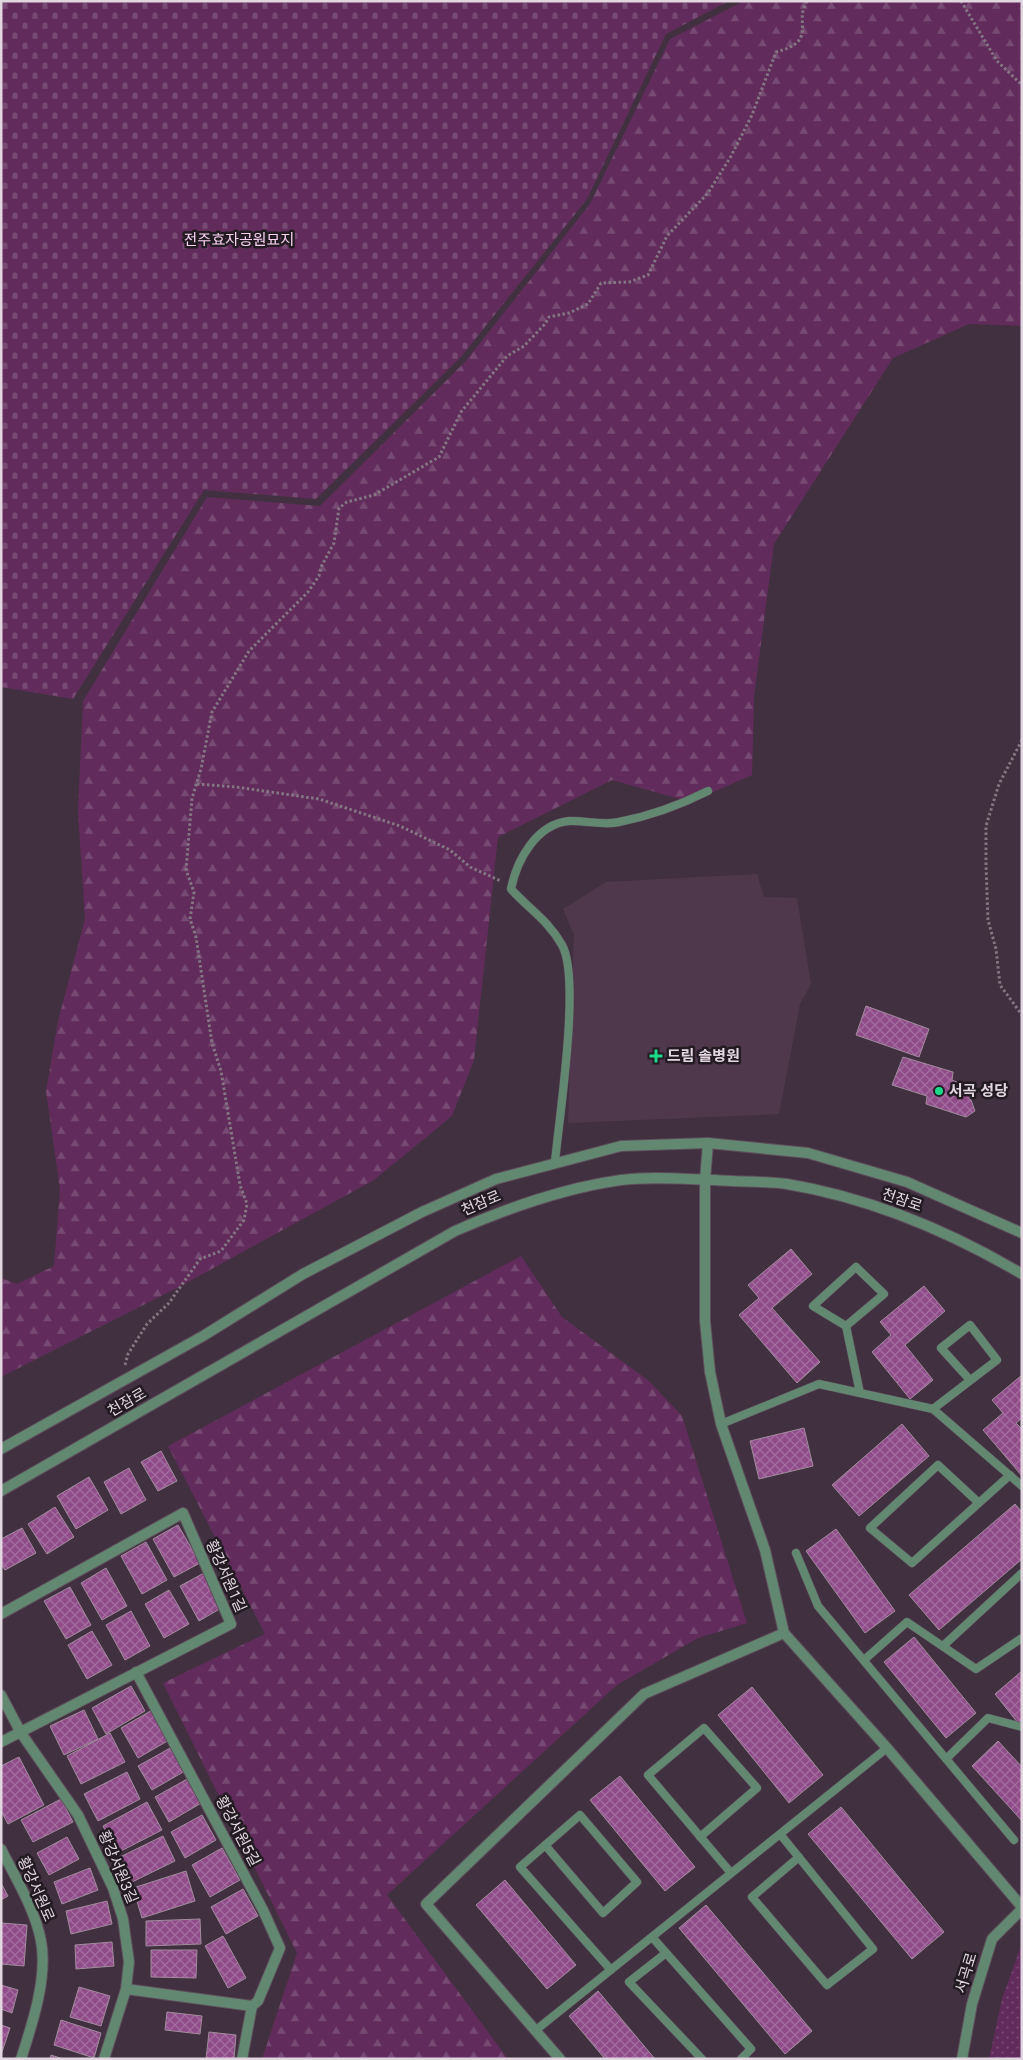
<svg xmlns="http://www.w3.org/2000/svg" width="1023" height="2060" font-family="Roboto,'Noto Sans KR',sans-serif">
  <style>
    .built { fill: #4f384b }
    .forest { fill: url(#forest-firs) }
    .cemetery { fill: url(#cemetery-stones) }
    .park { fill: url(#park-dots) }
    .building { fill: url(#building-cross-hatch); stroke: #a18c9d }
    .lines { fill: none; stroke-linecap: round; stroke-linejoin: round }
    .service-casing { stroke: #5e4e5c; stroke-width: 9 }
    .minor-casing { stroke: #5e4e5c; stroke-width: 12 }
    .tertiary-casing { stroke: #5e4e5c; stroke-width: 12 }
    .path { stroke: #857683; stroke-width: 3; stroke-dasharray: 2.5 2.5; stroke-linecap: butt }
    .service { stroke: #628871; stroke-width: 8 }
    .minor { stroke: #628871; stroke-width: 10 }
    .tertiary { stroke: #628871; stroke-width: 10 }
    .poi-dot { fill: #1dd888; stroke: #231b22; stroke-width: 2 }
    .labels { text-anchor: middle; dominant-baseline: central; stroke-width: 5; stroke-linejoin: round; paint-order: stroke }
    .park-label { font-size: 15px; fill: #f7d0f1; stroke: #231b22 }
    .poi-label { font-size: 15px; font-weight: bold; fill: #e2d6e0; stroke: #231b22; text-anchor: start }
    .street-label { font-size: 15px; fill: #e2d6e0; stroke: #231b22 }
  </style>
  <defs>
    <pattern id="forest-firs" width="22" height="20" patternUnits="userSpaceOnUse" patternTransform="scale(1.25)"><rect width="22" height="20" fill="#612c5c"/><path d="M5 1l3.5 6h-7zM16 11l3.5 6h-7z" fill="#774a73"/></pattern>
    <pattern id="cemetery-stones" width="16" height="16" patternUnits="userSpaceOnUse" patternTransform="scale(1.25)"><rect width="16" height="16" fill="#612c5c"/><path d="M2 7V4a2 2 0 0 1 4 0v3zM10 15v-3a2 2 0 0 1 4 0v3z" fill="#774a73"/></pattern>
    <pattern id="park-dots" width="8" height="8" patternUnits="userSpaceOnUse" patternTransform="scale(1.25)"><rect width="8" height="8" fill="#612c5c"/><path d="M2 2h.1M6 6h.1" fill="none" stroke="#774a73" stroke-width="1.8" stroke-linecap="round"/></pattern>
    <pattern id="building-cross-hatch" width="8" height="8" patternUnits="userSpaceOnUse" patternTransform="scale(1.25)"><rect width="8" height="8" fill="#904b89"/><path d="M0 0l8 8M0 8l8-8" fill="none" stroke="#a46d9f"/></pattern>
  </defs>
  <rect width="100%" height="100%" fill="#41303f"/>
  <path class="built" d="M 757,874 L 764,897 L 797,898 L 811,984 L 800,1004 L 779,1114 L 568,1123 L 574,935 L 563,909 L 606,882 Z"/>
  <path class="forest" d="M 744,1 L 1022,1 L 1022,326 L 969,324 L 893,358 L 774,544 L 754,697 L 752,775 L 691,802 L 612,780 L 498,837 L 474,1060 L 452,1116 L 374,1180 L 177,1288 L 1,1377 L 1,1278 L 17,1284 L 54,1266 L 60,1189 L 46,1091 L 58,1021 L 85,919 L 78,812 L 83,701 L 207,497 L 320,506 L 465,362 L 590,204 L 670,39 Z
    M 521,1256 L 562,1317 L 649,1381 L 682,1416 L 747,1623 L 698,1638 L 617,1685 L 387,1895 L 508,2059 L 262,2059 L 297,1953 L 163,1683 L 265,1634 L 168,1446 Z"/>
  <path class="cemetery" d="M 1,1 L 729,1 L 666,34 L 587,199 L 461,357 L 316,499 L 204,490 L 73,699 L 1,687 Z"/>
  <path class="park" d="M 1022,1943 L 1022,2059 L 989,2059 L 1002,1999 Z"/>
  <path class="building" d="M 866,1006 L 929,1029 L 919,1057 L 856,1035 Z
    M 903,1057 L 953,1072 L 952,1080 L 966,1086 L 975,1111 L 966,1117 L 926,1104 L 927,1096 L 892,1085 Z
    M 791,1249 L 812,1274 L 772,1308 L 820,1362 L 797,1383 L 739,1315 L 759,1298 L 748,1285 Z
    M 924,1286 L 945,1311 L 905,1345 L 933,1380 L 910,1399 L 872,1352 L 891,1335 L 880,1322 Z
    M 1022,1375 L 1022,1418 L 1016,1423 L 1022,1429 L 1022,1476 L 983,1430 L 1003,1413 L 992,1400 Z
    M 902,1424 L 929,1456 L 859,1516 L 832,1485 Z
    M 804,1428 L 813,1466 L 759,1479 L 750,1441 Z
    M 161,1451 L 177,1481 L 158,1491 L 141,1462 Z
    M 129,1468 L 146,1500 L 121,1514 L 104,1482 Z
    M 89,1477 L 108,1510 L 76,1529 L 57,1496 Z
    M 1015,1504 L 1022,1512 L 1022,1559 L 939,1630 L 909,1595 Z
    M 55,1507 L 74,1537 L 47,1554 L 28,1524 Z
    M 178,1525 L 200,1563 L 174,1577 L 153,1539 Z
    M 22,1528 L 36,1553 L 5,1570 L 1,1564 L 1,1539 Z
    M 836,1529 L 895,1611 L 865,1633 L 806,1551 Z
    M 146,1542 L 167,1580 L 142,1594 L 121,1556 Z
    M 106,1568 L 127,1606 L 102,1620 L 81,1583 Z
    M 204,1573 L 223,1607 L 199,1621 L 180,1586 Z
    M 70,1587 L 91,1625 L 66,1639 L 44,1601 Z
    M 169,1590 L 189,1624 L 164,1638 L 145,1604 Z
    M 131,1611 L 150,1646 L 125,1660 L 106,1625 Z
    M 92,1631 L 112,1665 L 87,1679 L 68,1645 Z
    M 914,1637 L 976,1713 L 946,1738 L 884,1662 Z
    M 1022,1671 L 1022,1720 L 1018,1723 L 995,1694 Z
    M 131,1686 L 145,1711 L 106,1734 L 92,1708 Z
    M 752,1687 L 823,1775 L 789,1803 L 718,1715 Z
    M 154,1709 L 171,1739 L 138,1758 L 121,1728 Z
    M 84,1710 L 98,1739 L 64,1755 L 50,1726 Z
    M 110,1733 L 125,1762 L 81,1784 L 67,1756 Z
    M 998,1741 L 1022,1767 L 1022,1821 L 972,1766 Z
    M 172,1747 L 185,1771 L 152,1790 L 138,1766 Z
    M 19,1757 L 44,1805 L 8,1824 L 1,1811 L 1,1766 Z
    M 127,1772 L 140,1799 L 98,1821 L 84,1794 Z
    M 620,1776 L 695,1867 L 665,1891 L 590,1800 Z
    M 189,1778 L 203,1802 L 169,1822 L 155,1797 Z
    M 61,1799 L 73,1822 L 33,1842 L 21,1820 Z
    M 147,1802 L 162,1830 L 117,1853 L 103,1826 Z
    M 841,1807 L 944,1932 L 912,1959 L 808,1834 Z
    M 202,1815 L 216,1840 L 185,1858 L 171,1832 Z
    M 163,1836 L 175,1861 L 130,1883 L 118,1858 Z
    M 67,1837 L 79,1859 L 49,1875 L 37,1853 Z
    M 222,1848 L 240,1880 L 210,1897 L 192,1865 Z
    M 90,1868 L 98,1890 L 62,1904 L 54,1882 Z
    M 186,1871 L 195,1901 L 142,1918 L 133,1888 Z
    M 505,1880 L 576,1965 L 547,1989 L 476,1905 Z
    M 1,1883 L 8,1896 L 1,1900 Z
    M 243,1889 L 258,1916 L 226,1934 L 211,1907 Z
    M 107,1901 L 112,1924 L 71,1934 L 66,1911 Z
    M 706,1905 L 812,2031 L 785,2054 L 679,1928 Z
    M 200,1919 L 201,1944 L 146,1946 L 146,1921 Z
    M 1,1923 L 27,1925 L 24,1966 L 1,1964 Z
    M 223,1936 L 246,1978 L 228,1988 L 205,1946 Z
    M 112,1942 L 114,1966 L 76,1969 L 75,1945 Z
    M 151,1950 L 197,1950 L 196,1978 L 151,1977 Z
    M 1,1985 L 18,1990 L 12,2013 L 1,2009 Z
    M 79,1987 L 110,1996 L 101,2026 L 70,2017 Z
    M 598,1991 L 655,2059 L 605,2059 L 569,2016 Z
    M 167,2012 L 202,2016 L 200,2034 L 165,2030 Z
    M 61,2020 L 101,2033 L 94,2058 L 54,2045 Z
    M 1,2025 L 10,2028 L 1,2055 Z
    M 209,2032 L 236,2035 L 234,2059 L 206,2059 Z
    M 51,2055 L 63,2059 L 50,2059 Z"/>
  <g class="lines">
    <defs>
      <path id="service" d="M 555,1162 C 559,1118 581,979 562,945 C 548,920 529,909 511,889 C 517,859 537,824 569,821 C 585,820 603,826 619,822 C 650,816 680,805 708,791
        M 846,1326 L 813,1306 L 856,1267 L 884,1294 L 846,1326 L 860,1393
        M 933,1409 L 997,1360 L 970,1325 L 941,1348 L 970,1380
        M 721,1424 L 819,1384 L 933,1409 L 1022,1486
        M 979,1503 L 938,1465 L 870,1528 L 912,1563 L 1010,1475
        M 796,1553 L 818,1606 L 1014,1840
        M 943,1646 L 1022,1573
        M 864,1660 L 907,1622 L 976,1669 L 1022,1638
        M 946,1759 L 988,1718 L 1022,1727
        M 780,1834 L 873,1949 L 827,1985 L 752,1897 L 799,1857
        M 700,1837 L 757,1788 L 704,1728 L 648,1775 L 731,1873
        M 545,1845 L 603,1913 L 637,1882 L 580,1815 L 520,1867 L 611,1970
        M 652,1937 L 751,2049 L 741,2059
        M 666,1953 L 629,1982 L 702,2059
        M 536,2030 L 887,1748"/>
      <path id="minor" d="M 1,1614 L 183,1513 L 231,1624 L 1,1742
        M 136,1672 L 263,1910 L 280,1948 L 258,2001 L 252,2006 L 242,2059
        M 1,1695 L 21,1733 L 78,1815 L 113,1888 L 123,1919 L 129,1962 L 126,1989 L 104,2059
        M 1,1849 C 16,1879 35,1909 41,1941 C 48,1977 32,2025 21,2059
        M 126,1989 L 252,2006
        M 560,2059 L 426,1904 L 644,1694 L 784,1633"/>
      <path id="tertiary" d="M 708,1143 L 705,1180 L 705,1321 L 710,1372 L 721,1424 L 765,1550 L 784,1633 L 887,1748 L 1022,1907
        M 1,1449 L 203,1336 L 303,1274 L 422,1212 L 496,1179 L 621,1146 L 708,1143 L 808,1153 L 907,1182 L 1022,1233
        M 1,1491 L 455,1231 C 508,1208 563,1188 621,1180 C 651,1176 684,1179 715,1180 C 739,1182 764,1181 787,1184 C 871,1198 949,1231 1022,1274
        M 962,2059 L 972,2004 L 992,1939 L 1022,1909"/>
    </defs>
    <use href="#service" class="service-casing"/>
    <use href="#minor" class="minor-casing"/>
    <use href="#tertiary" class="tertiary-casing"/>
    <path class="path" d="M 961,1 L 997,61 L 1022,85
      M 1022,740 L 999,784 L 986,826 L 986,865 L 988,920 L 996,949 L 1000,985 L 1022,1015
      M 197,784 L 236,787 L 319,799 L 400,826 L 450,850 L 470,867 L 501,881
      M 125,1365 L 128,1354 L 147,1324 L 169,1303 L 200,1259 L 221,1251 L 244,1220 L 247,1204 L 240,1185 L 221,1071 L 212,1043 L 196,937 L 190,919 L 194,892 L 186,870 L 192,798 L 201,769 L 212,712 L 249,651 L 308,592 L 319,576 L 321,567 L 334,543 L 339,508 L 347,502 L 374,495 L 439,457 L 461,412 L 507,356 L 524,346 L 545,324 L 549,317 L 569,313 L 588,304 L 601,283 L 629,282 L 648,275 L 667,236 L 708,193 L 730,158 L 752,115 L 776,52 C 819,41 793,23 807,1"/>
    <use href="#service" class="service"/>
    <use href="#minor" class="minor"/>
    <use href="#tertiary" class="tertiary"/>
  </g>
  <g class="poi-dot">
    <path d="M653.5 1048.5h5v5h5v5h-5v5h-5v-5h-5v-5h5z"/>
    <circle cx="939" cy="1091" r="5"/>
  </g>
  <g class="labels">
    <g class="park-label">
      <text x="239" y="240">전주효자공원묘지</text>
    </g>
    <g class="poi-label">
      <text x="667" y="1056">드림 솔병원</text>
      <text x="949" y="1091">서곡 성당</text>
    </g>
    <g class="street-label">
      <text transform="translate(902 1200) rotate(19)">천잠로</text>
      <text transform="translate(481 1203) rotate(-23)">천잠로</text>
      <text transform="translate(127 1402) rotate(-30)">천잠로</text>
      <text transform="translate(226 1576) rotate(66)">황강서원1길</text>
      <text transform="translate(238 1831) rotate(62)">황강서원5길</text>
      <text transform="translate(118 1867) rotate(67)">황강서원3길</text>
      <text transform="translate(36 1889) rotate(66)">황강서원로</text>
      <text transform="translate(966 1973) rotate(-73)">서곡로</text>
    </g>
  </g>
  <rect width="1023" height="2060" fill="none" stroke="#e2d6e0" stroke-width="5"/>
</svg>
